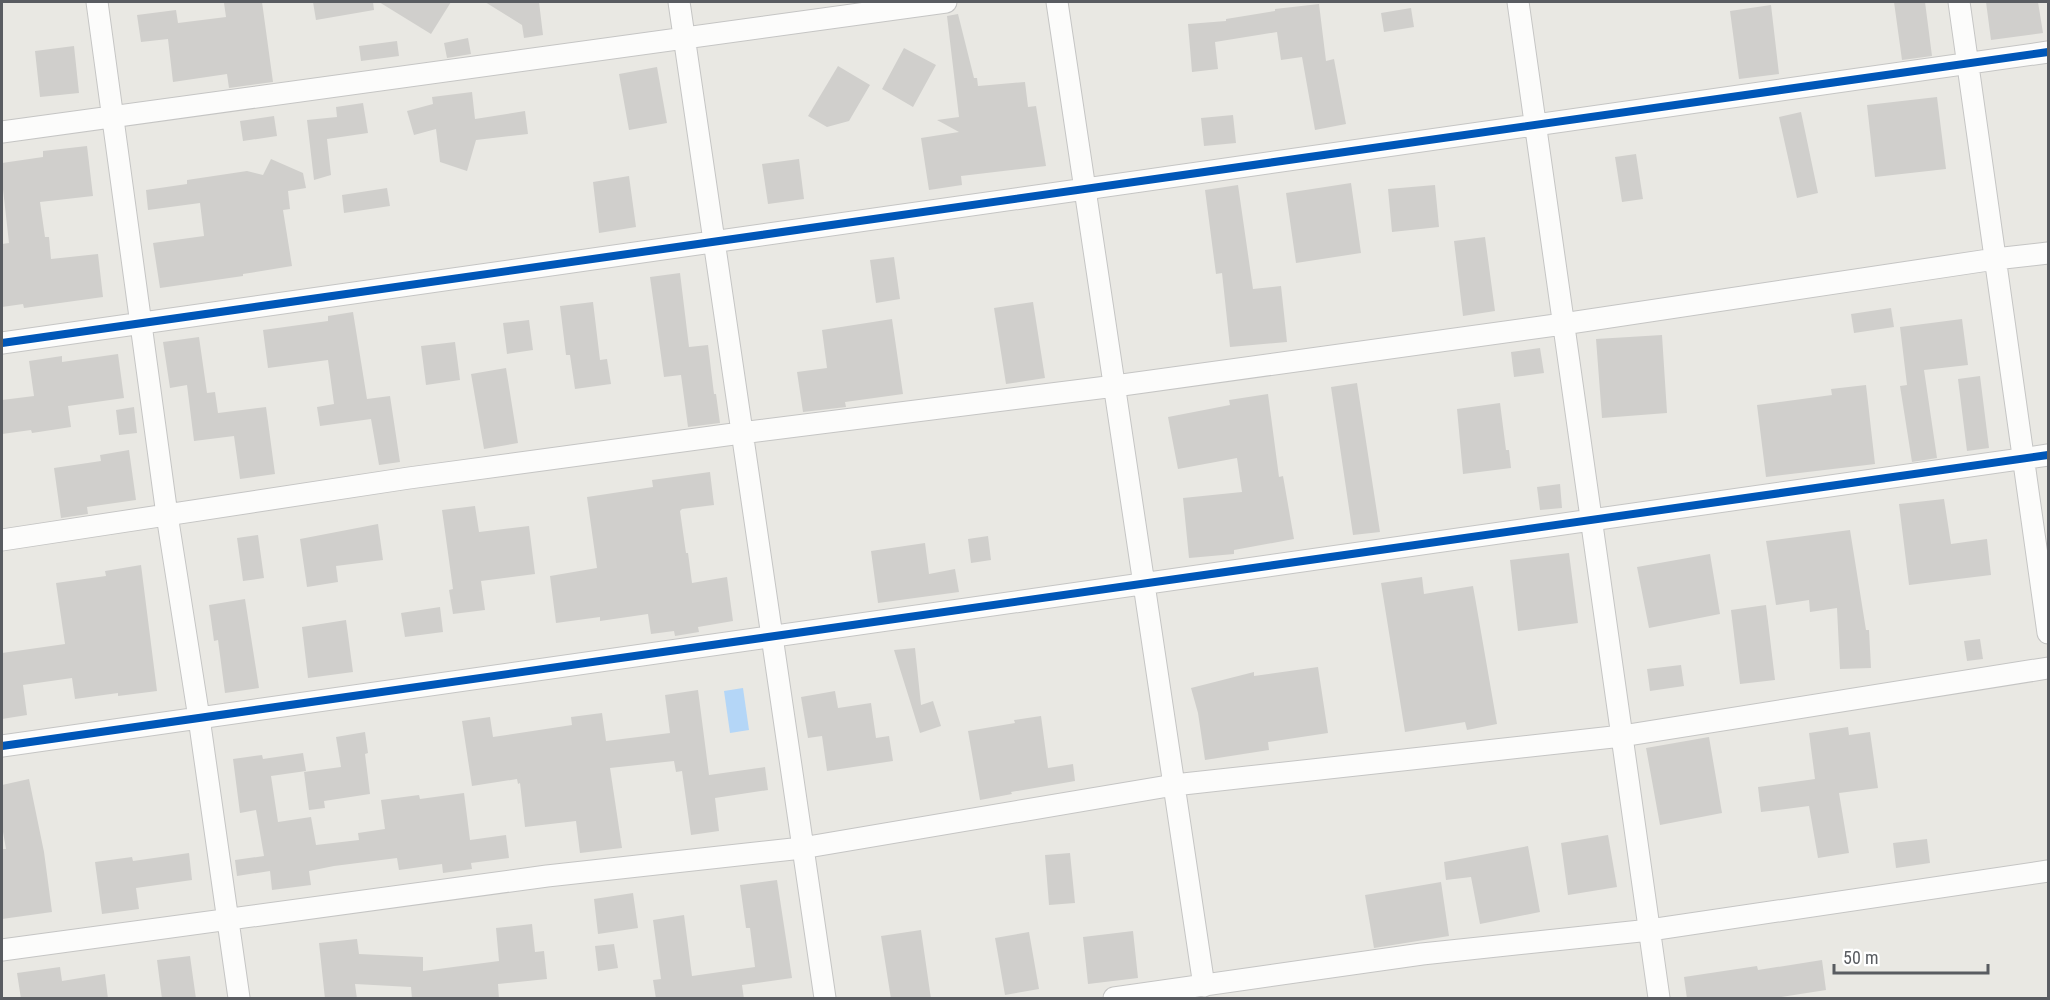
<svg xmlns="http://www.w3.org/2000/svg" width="2050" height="1000" font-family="'Roboto Condensed',sans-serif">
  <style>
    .water { fill: #b4d6f7 }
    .building { fill: #d0cfcc }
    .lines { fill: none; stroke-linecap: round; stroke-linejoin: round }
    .street-casing { stroke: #c5c5c4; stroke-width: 23 }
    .street { stroke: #fcfcfb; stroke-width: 21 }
    .cycleway-casing { stroke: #fff; stroke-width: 11 }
    .cycleway { stroke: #0057b8; stroke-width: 8 }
  </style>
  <rect width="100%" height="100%" fill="#e9e8e3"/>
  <path class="water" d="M 743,688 L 749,730 L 730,733 L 724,691 Z"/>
  <path class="building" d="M 237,2 L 262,2 L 273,82 L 229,88 L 227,74 L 173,82 L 168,39 L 141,42 L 137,15 L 176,10 L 178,23 L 226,17 L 224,3 Z
    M 313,2 L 373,2 L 374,10 L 316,20 Z
    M 379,2 L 451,2 L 431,34 Z
    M 485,2 L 539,2 L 543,35 L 524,38 L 522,25 Z
    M 1894,2 L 1925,2 L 1932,56 L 1902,60 Z
    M 1986,2 L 2038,2 L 2043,33 L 1991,40 Z
    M 1319,4 L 1326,61 L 1334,59 L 1346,124 L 1315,130 L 1302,57 L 1281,60 L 1277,32 L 1215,42 L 1218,69 L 1192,72 L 1188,24 L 1226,21 L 1226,19 L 1275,11 L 1275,9 Z
    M 1771,5 L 1779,74 L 1739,79 L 1730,11 Z
    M 1411,8 L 1414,27 L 1384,32 L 1381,13 Z
    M 958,14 L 974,78 L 977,78 L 978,86 L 1025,82 L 1028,107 L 1036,106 L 1046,166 L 961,176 L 962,185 L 929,190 L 921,138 L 959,132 L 937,120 L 959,117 L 947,16 Z
    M 468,38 L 471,54 L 447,58 L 444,43 Z
    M 397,41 L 399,56 L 361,61 L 359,46 Z
    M 74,46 L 79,93 L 40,97 L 35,51 Z
    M 904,48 L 936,65 L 913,107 L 882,89 Z
    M 838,66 L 870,85 L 849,121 L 827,127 L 808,116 Z
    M 657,67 L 667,123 L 629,130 L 619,74 Z
    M 472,92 L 475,119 L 525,111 L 528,134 L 476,140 L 467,171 L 440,162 L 436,129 L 414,135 L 407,111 L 433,104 L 432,97 Z
    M 1937,97 L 1946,169 L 1875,177 L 1867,105 Z
    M 363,103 L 368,133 L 327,139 L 331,175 L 314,180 L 307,120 L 337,117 L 336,107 Z
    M 1801,112 L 1818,193 L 1797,198 L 1779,117 Z
    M 1233,115 L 1236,143 L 1204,146 L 1201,118 Z
    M 274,116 L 277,136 L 243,141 L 240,121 Z
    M 87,146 L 93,196 L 40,202 L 45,237 L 49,237 L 51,259 L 98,254 L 103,297 L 24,308 L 23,304 L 2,307 L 2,244 L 9,243 L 2,180 L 2,163 L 43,157 L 43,151 Z
    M 1636,154 L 1643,199 L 1622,202 L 1615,157 Z
    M 271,159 L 303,173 L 306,188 L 288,191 L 290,209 L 283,210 L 292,266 L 243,274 L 243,276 L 160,288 L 153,243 L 204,236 L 200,203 L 148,210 L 146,190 L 187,184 L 187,180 L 247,171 L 263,175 Z
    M 799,159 L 804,199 L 768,204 L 762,164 Z
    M 629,176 L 636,227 L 599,233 L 593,182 Z
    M 1351,183 L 1361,253 L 1296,263 L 1286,193 Z
    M 1238,185 L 1253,289 L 1281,286 L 1287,342 L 1230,347 L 1222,273 L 1216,274 L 1205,190 Z
    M 1435,185 L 1439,227 L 1392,232 L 1388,189 Z
    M 387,188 L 390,206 L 344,213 L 342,195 Z
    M 1485,237 L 1495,311 L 1463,316 L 1454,241 Z
    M 894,257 L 900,299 L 876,303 L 870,260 Z
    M 680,273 L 689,347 L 708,345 L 714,394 L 716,394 L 720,423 L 688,427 L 681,375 L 664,377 L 650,277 Z
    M 593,302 L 600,360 L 607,359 L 611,384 L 575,389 L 570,355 L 566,355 L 560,306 Z
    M 1033,302 L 1045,378 L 1006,384 L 994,308 Z
    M 1891,308 L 1894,327 L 1854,333 L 1851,314 Z
    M 353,312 L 367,399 L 390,396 L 400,462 L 379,465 L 371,419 L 320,426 L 317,407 L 334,404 L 328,360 L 268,368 L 263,330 L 328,321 L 328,316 Z
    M 892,319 L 903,394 L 845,402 L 846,407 L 803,412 L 797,372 L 827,368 L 822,330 Z
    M 1962,319 L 1968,365 L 1924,370 L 1937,458 L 1912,462 L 1900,386 L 1907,385 L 1900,327 Z
    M 529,320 L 533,350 L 507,354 L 503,323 Z
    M 1662,335 L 1667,413 L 1602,418 L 1596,339 Z
    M 199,337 L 207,393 L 215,392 L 218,413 L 266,407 L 275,474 L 240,479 L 234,436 L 194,441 L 187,385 L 170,388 L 163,342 Z
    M 455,342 L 460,380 L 426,385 L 421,346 Z
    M 1540,348 L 1544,373 L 1514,377 L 1511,352 Z
    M 118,354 L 124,398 L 68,406 L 71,427 L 32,433 L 31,430 L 2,434 L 2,400 L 34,396 L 29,361 L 62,356 L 62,362 Z
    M 506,368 L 518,443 L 484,449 L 471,374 Z
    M 1980,376 L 1989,448 L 1967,451 L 1958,379 Z
    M 1357,383 L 1380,532 L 1353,535 L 1331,387 Z
    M 1866,385 L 1875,464 L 1766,477 L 1757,405 L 1832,395 L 1831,389 Z
    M 1268,394 L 1279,477 L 1283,476 L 1294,539 L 1234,550 L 1234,554 L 1189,558 L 1183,498 L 1242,492 L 1237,458 L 1178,469 L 1168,417 L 1230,405 L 1229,400 Z
    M 1500,403 L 1506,450 L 1509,450 L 1511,468 L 1463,474 L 1457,409 Z
    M 134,407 L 137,433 L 119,435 L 116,410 Z
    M 129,450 L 136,500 L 87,507 L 88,514 L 61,518 L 54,468 L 101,461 L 100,455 Z
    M 710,472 L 714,505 L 682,509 L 680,511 L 686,553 L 688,553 L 692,583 L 727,577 L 733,621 L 698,627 L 699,632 L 675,636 L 674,631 L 651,634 L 648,614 L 600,621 L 600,617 L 556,623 L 550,576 L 597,568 L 587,497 L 653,487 L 652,480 Z
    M 1560,484 L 1562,508 L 1540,510 L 1537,487 Z
    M 1944,499 L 1951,544 L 1987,539 L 1991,575 L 1909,585 L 1899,504 Z
    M 475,506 L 479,532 L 529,526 L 535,574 L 481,581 L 485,610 L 453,614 L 449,590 L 453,589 L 442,510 Z
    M 378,524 L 383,560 L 336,566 L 338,582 L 307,587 L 300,539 Z
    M 1850,530 L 1866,630 L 1869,630 L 1871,668 L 1840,669 L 1837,608 L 1810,612 L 1809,600 L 1776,605 L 1766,541 Z
    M 258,535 L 264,578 L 243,581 L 237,538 Z
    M 988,536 L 991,560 L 971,563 L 968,539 Z
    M 925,543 L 929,574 L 955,569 L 959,592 L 878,603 L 871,551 Z
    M 1569,553 L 1578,623 L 1518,631 L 1510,560 Z
    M 1710,554 L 1720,614 L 1649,628 L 1637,567 Z
    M 141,565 L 157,691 L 118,696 L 118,693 L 75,699 L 72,678 L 23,685 L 27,715 L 2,719 L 2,653 L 65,644 L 56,583 L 106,576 L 105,571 Z
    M 1422,577 L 1424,594 L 1473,586 L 1497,724 L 1467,730 L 1465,722 L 1405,732 L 1381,583 Z
    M 245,599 L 259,688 L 225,693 L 218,640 L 214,641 L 209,605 Z
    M 1766,605 L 1775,680 L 1740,684 L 1731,610 Z
    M 440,607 L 443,632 L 405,637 L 401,613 Z
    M 346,620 L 353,672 L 308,678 L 302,627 Z
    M 1980,639 L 1983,659 L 1967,661 L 1964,641 Z
    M 915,648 L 921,705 L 933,701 L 941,726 L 920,733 L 894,650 Z
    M 1681,665 L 1684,686 L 1650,691 L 1647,669 Z
    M 1318,667 L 1328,733 L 1268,742 L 1269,750 L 1205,760 L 1198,713 L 1191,688 L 1254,672 L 1254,676 Z
    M 698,690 L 709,775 L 765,767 L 768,790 L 715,798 L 719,831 L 691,835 L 682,771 L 676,772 L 674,761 L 610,768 L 622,848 L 580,853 L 576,821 L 525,827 L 520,783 L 518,784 L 517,779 L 472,786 L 462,721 L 490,717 L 493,737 L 572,725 L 571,717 L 602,713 L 606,741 L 670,733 L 665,695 Z
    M 835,691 L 838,708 L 871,703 L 876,738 L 889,736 L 893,761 L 827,771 L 822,736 L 808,738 L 801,697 Z
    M 1041,716 L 1048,768 L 1073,764 L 1075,781 L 1011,792 L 1012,794 L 980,800 L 968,731 L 1015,723 L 1014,720 Z
    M 1848,727 L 1849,735 L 1870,732 L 1878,788 L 1839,793 L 1849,853 L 1818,858 L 1809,806 L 1761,812 L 1758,787 L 1815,779 L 1809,733 Z
    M 365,732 L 368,753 L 365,754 L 370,794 L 324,801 L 325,808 L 309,810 L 304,772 L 341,767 L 336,737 Z
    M 1709,737 L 1722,813 L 1660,825 L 1646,748 Z
    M 303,753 L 306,771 L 271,776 L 278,822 L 311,817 L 316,845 L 359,840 L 358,833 L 385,829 L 381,800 L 419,795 L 420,799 L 464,793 L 470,840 L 506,835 L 509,858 L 471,863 L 472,869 L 443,873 L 442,864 L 399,870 L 397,858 L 334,866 L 309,871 L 311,885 L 272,890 L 270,871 L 237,876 L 235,860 L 264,856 L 256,810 L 240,813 L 233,759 L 262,755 L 263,759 Z
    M 29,779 L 44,852 L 52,912 L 2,919 L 2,849 L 6,849 L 2,826 L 2,785 Z
    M 1608,835 L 1617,887 L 1568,895 L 1561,843 Z
    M 1927,839 L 1930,863 L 1896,868 L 1893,843 Z
    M 1528,846 L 1540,912 L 1480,924 L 1471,877 L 1446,880 L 1444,862 Z
    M 189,853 L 192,880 L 136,888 L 139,909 L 102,914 L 95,862 L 132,857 L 133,861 Z
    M 1070,853 L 1075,903 L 1049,905 L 1045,855 Z
    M 777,880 L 792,978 L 742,985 L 744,999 L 656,999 L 653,980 L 661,979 L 653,920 L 684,915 L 692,976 L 755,967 L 750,928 L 746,928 L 740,885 Z
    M 1441,882 L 1449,936 L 1374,948 L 1365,895 Z
    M 633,893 L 638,928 L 598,934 L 594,899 Z
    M 532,924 L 535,952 L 544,951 L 547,979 L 498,984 L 499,999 L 412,999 L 411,987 L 355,984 L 357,999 L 325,999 L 319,943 L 357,939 L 359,954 L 423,957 L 423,971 L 499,961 L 496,928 Z
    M 921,930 L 931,999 L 891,999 L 881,936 Z
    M 1133,931 L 1138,978 L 1088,984 L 1083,937 Z
    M 1029,932 L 1039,989 L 1005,995 L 995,938 Z
    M 614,944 L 618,968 L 598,971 L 595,946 Z
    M 190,956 L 196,999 L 162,999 L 157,960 Z
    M 1822,960 L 1826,990 L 1768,999 L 1687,999 L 1684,977 L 1757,966 L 1758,970 Z
    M 60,967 L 62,981 L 105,974 L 108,999 L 21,999 L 17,973 Z"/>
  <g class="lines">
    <defs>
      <path id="street" d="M 97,2 L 167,515 L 199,718 L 239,998
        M 679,2 L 825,998
        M 1057,2 L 1204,986
        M 1518,2 L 1659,998
        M 1959,2 L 2048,633
        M 2,132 L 946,2
        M 2,343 L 2048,52
        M 2,540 L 409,478 L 741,433 L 1115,386 L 1563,324 L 1995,259 L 2048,253
        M 2,746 L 2048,455
        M 2,950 L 547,876 L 802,848 L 1174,785 L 1622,736 L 2048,668
        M 1114,998 L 1422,954 L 1650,930 L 2048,871"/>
    </defs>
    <use href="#street" class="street-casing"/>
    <use href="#street" class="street"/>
    <defs>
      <path id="cycleway" d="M 2,343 L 2048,52
        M 2,746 L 2048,455"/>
    </defs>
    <use href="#cycleway" class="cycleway-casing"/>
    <use href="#cycleway" class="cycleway"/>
  </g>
  <rect width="2050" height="1000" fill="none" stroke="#595c61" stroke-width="6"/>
  <path d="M1834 964v9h154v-9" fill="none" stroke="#595c61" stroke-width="3"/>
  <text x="1843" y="964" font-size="18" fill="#595c61" stroke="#ffffff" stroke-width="4.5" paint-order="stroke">50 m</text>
</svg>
